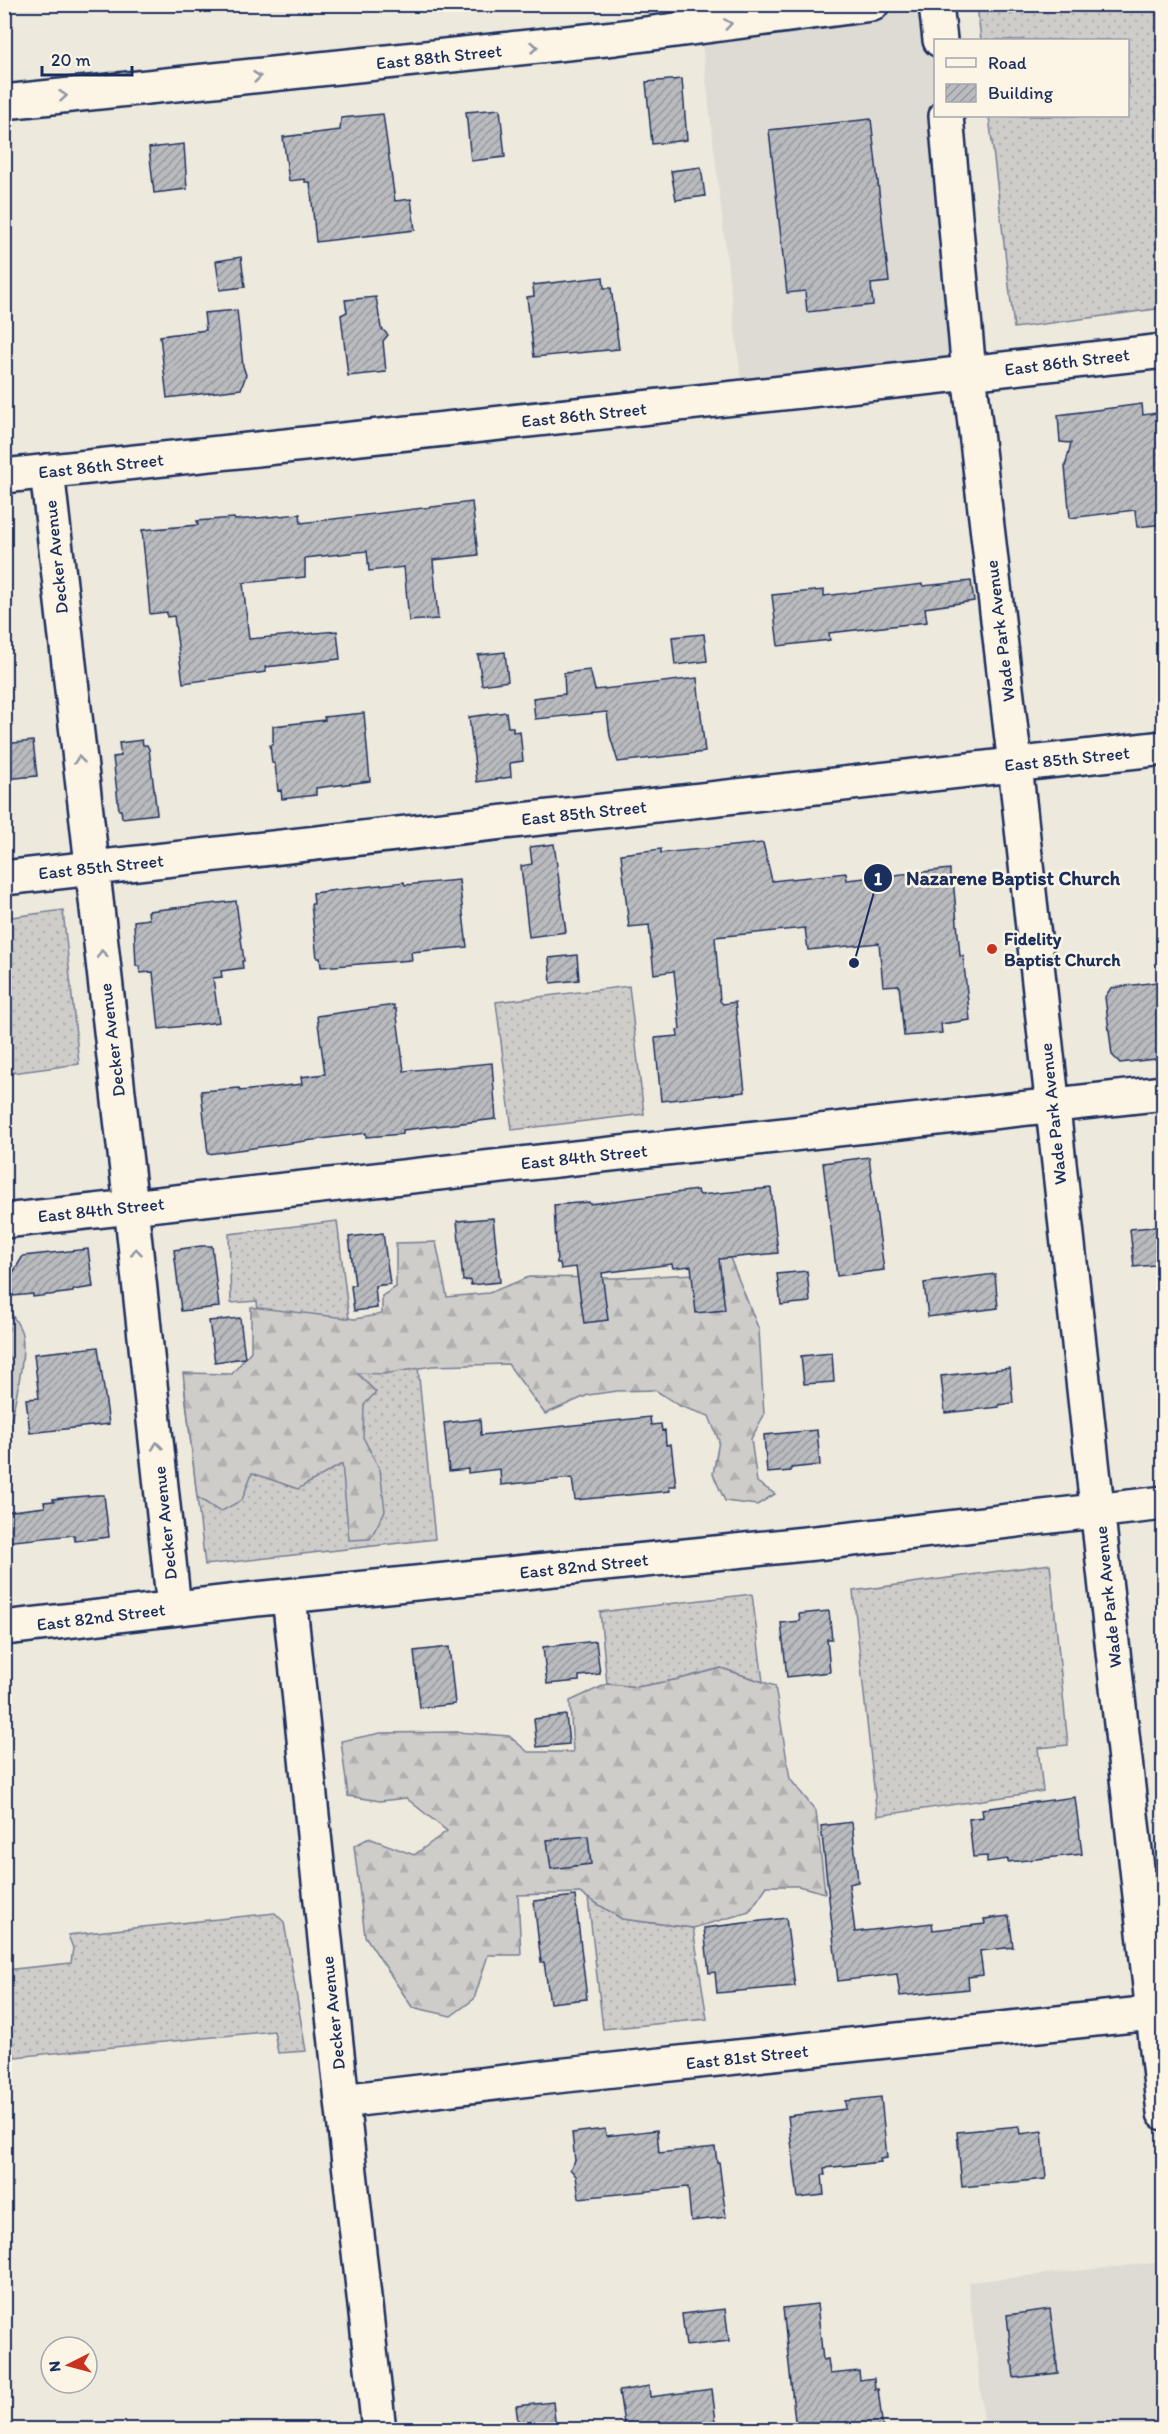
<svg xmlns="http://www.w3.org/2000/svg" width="1168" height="2434" font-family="Itim,sans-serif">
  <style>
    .built { fill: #dedbd4 }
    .grass { fill: url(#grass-dots); stroke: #757e94; stroke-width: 1.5 }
    .forest { fill: url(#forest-firs); stroke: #757e94; stroke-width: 1.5 }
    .building { fill: url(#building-hatch); stroke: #1b2f5e; stroke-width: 1.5 }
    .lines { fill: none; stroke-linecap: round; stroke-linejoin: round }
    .minor-casing { stroke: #1b2f5e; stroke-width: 38 }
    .minor { stroke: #fcf5e5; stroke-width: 33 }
    .oneway { stroke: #8c92a2 }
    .poi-dot { fill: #c8321e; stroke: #fcf5e5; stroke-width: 2 }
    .labels { text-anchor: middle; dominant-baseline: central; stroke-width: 5; stroke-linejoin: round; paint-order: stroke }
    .street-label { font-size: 18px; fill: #1b2f5e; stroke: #fcf5e5 }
    .poi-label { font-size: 18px; font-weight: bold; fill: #1b2f5e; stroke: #fcf5e5; text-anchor: start }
    .leader { fill: none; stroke: #1b2f5e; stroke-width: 2 }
    .callout-dot { fill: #1b2f5e; stroke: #fcf5e5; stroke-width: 2 }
    .mark-label { font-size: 18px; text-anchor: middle; font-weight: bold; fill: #fff }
    .callout-label { font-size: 20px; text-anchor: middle; font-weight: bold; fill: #1b2f5e; stroke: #fcf5e5; stroke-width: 5; stroke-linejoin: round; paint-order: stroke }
  </style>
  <defs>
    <pattern id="grass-dots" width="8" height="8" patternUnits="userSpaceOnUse" patternTransform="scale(1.5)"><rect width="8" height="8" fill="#cfcdca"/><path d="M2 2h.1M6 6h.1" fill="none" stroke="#b1b0b0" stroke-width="1.8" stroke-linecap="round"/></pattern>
    <pattern id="forest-firs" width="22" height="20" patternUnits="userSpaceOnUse" patternTransform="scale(1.5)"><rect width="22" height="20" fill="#cfcdca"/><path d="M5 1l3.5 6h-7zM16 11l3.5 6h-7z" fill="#b1b0b0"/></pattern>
    <pattern id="building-hatch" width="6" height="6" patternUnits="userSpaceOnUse" patternTransform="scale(1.5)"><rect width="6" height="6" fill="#babbbe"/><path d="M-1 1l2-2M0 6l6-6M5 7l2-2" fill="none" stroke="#96989e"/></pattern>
  </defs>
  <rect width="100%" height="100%" fill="#eee9dd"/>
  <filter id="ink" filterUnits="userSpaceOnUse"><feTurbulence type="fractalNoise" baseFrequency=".0167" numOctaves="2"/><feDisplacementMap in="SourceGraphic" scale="12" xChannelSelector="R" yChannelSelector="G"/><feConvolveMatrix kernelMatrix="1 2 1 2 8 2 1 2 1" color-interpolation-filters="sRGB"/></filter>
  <g filter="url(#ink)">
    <path class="built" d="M 872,5 L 936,5 L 936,116 L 969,373 L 743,398 L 700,28 Z
      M 1163,2262 L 1163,2429 L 985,2429 L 968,2282 Z"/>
    <path class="grass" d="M 977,5 L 1163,5 L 1163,308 L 1014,328 L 989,116 L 1128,116 L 1128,40 L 981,40 Z
      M 63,910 L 79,1064 L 5,1074 L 5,918 Z
      M 629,986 L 644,1114 L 512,1130 L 496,1002 Z
      M 337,1221 L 351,1335 L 414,1327 L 435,1539 L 205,1565 L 184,1384 L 237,1378 L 261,1346 L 257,1301 L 231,1303 L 229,1234 Z
      M 1050,1564 L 1068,1745 L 1038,1748 L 1043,1791 L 877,1816 L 853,1591 Z
      M 752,1594 L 763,1682 L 721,1668 L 680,1679 L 637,1687 L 607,1684 L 600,1612 Z
      M 588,1897 L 622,1919 L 693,1928 L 707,2019 L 603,2029 Z
      M 275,1913 L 284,1922 L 306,2051 L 278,2053 L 274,2031 L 5,2058 L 5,1970 L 71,1963 L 73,1948 L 68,1935 Z"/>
    <path class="forest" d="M 436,1242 L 447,1297 L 489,1293 L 529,1277 L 616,1278 L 694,1274 L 728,1253 L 759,1330 L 764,1415 L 751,1439 L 757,1482 L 775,1494 L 757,1505 L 725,1501 L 713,1474 L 719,1441 L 709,1416 L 680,1406 L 655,1390 L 617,1391 L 588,1395 L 545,1414 L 508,1364 L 432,1366 L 384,1374 L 357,1373 L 376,1392 L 364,1405 L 363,1437 L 380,1470 L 385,1511 L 370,1539 L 349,1540 L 342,1464 L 298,1489 L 252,1473 L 242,1500 L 220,1512 L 197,1497 L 183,1373 L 232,1374 L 251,1351 L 251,1307 L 355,1319 L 382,1314 L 382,1296 L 396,1287 L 396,1243 Z
      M 5,1297 C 7,1311 16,1318 21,1331 C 29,1353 10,1422 5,1448 Z
      M 721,1668 L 775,1686 L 790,1779 L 816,1811 L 825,1893 L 798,1886 L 767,1886 L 749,1912 L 693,1928 L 622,1919 L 580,1893 L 518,1895 L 521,1955 L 488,1955 L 474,1999 L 451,2016 L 412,2007 L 365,1936 L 354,1846 L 369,1838 L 414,1855 L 447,1831 L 406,1798 L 380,1801 L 348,1796 L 341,1741 L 381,1733 L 457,1732 L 509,1736 L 528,1752 L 573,1752 L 570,1701 L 607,1684 L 637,1687 L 680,1679 Z"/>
    <path class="building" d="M 682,79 L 687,140 L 652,144 L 646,82 Z
      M 500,109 L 505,157 L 471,161 L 466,112 Z
      M 383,114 L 395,201 L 411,199 L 415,230 L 316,242 L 310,182 L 305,182 L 305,179 L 289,181 L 283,137 L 340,130 L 341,118 Z
      M 871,119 L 889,282 L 871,284 L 873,305 L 807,312 L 805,291 L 787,293 L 769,130 Z
      M 184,144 L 187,189 L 154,193 L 149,148 Z
      M 701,167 L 705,196 L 676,200 L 671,171 Z
      M 241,257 L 245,287 L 220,290 L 216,261 Z
      M 603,277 L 604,288 L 611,288 L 619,349 L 534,357 L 527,297 L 534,296 L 533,285 Z
      M 376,297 L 381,328 L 388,335 L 383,341 L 386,372 L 348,376 L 341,315 L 347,312 L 345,300 Z
      M 237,310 L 243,366 L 246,375 L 241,389 L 167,398 L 160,336 L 206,330 L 204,313 Z
      M 1142,404 L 1143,415 L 1164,412 L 1164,524 L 1137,527 L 1135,510 L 1070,518 L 1065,467 L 1071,443 L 1060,442 L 1058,415 Z
      M 472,502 L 478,555 L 433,560 L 438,619 L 409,621 L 404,567 L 369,571 L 367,551 L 305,558 L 305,577 L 243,583 L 249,639 L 337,631 L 340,659 L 265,667 L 266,672 L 183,683 L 174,616 L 167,617 L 167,612 L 150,614 L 142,530 L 198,525 L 197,521 L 234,518 L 235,520 L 300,514 L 301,523 Z
      M 971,581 L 974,601 L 925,608 L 927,622 L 829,633 L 830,640 L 778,646 L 772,595 L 824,590 L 824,596 L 923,584 L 923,586 Z
      M 704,634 L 707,661 L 675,665 L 672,637 Z
      M 505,652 L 508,681 L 482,685 L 478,655 Z
      M 590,670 L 595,690 L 697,678 L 705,752 L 618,762 L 610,736 L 607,712 L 535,719 L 533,698 L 565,694 L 564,673 Z
      M 506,712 L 508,727 L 513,727 L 513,732 L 520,731 L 523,761 L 510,763 L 511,777 L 477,782 L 469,717 Z
      M 364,713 L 370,781 L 316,788 L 316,795 L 282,799 L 281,790 L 278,791 L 275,764 L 272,763 L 270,745 L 273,743 L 273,726 L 325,720 L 324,717 Z
      M 142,740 L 143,745 L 147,745 L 149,749 L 157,814 L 122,818 L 121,810 L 119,810 L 113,757 L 121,756 L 119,743 Z
      M 33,741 L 37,776 L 4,779 L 4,744 Z
      M 763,843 L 772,881 L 846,873 L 847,880 L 950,869 L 950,879 L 953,879 L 960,956 L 963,956 L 970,1020 L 941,1024 L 942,1033 L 904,1036 L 899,985 L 883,986 L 879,943 L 808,950 L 805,928 L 715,937 L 720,1001 L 723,1004 L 735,1002 L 745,1092 L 661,1101 L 655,1038 L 678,1036 L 677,1030 L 680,1029 L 674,971 L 654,974 L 649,925 L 629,927 L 621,854 L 661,849 L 661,853 Z
      M 554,844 L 566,932 L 529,937 L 521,866 L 532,864 L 530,847 Z
      M 459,880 L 467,947 L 411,952 L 412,960 L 321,967 L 320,958 L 317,958 L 311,904 L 314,904 L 313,893 L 404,882 L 405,885 Z
      M 236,901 L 244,961 L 242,961 L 243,968 L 221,971 L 222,977 L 213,978 L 219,1022 L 159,1029 L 153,972 L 140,973 L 139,966 L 136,966 L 134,921 L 149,919 L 148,911 Z
      M 577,955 L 579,980 L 551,983 L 549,958 Z
      M 1164,981 L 1164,1058 L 1120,1063 L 1112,1055 L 1105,997 L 1111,988 Z
      M 394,1005 L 394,1009 L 396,1009 L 404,1071 L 492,1063 L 496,1119 L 403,1130 L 403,1134 L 366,1137 L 366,1133 L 208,1154 L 201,1091 L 239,1088 L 240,1091 L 302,1084 L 301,1077 L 325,1074 L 317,1016 Z
      M 869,1157 L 884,1270 L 837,1276 L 823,1163 Z
      M 771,1188 L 778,1253 L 719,1259 L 725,1310 L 696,1313 L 691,1266 L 673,1268 L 672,1264 L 602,1273 L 608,1320 L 584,1323 L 576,1267 L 561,1269 L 560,1263 L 557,1263 L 554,1205 L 589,1202 L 590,1204 L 697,1190 L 700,1195 Z
      M 493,1218 L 500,1282 L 471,1285 L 470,1280 L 463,1281 L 457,1221 Z
      M 1164,1226 L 1164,1264 L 1134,1267 L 1130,1229 Z
      M 383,1233 L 390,1284 L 375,1286 L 377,1308 L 354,1311 L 351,1286 L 355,1285 L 349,1237 Z
      M 201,1246 L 212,1246 L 219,1307 L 181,1311 L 174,1250 Z
      M 88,1249 L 93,1287 L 73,1290 L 73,1292 L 33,1297 L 33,1294 L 13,1296 L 11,1276 L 23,1256 Z
      M 807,1271 L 810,1302 L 781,1305 L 777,1274 Z
      M 995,1274 L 998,1308 L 928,1317 L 924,1283 Z
      M 240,1318 L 245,1358 L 215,1362 L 209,1321 Z
      M 98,1347 L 109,1424 L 30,1433 L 26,1399 L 39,1398 L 34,1354 Z
      M 832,1353 L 834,1382 L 804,1384 L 801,1356 Z
      M 1010,1368 L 1013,1403 L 999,1405 L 999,1407 L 945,1413 L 941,1376 Z
      M 650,1417 L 651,1425 L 661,1424 L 662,1431 L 665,1430 L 666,1445 L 671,1444 L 676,1486 L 669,1486 L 670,1491 L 575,1500 L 572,1478 L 501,1485 L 500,1469 L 468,1473 L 468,1469 L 449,1471 L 444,1423 L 480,1419 L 481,1435 Z
      M 817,1430 L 820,1465 L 791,1468 L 791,1471 L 767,1473 L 764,1435 Z
      M 97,1495 L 104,1495 L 109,1537 L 75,1541 L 74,1535 L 4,1542 L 4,1512 L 45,1507 L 44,1502 L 54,1501 L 53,1499 Z
      M 829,1611 L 832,1639 L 827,1639 L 830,1672 L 787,1677 L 781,1623 L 800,1621 L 799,1614 Z
      M 596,1641 L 600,1674 L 579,1676 L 579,1681 L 547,1684 L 543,1647 Z
      M 449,1647 L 455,1704 L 420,1708 L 414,1651 Z
      M 566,1715 L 569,1744 L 537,1747 L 534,1719 Z
      M 1075,1797 L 1082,1854 L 1008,1862 L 1008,1859 L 987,1862 L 987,1856 L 973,1857 L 969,1819 L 983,1817 L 982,1809 Z
      M 852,1822 L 858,1882 L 849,1884 L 855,1932 L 932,1923 L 933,1930 L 985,1924 L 984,1919 L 1009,1916 L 1013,1947 L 980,1951 L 983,1975 L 968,1977 L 969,1989 L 900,1996 L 897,1974 L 838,1981 L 821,1826 Z
      M 588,1836 L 591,1864 L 551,1869 L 547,1840 Z
      M 575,1896 L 587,1999 L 550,2003 L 544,1962 L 541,1962 L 534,1901 Z
      M 786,1918 L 795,1986 L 717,1993 L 715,1972 L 709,1973 L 704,1928 Z
      M 881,2097 L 887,2158 L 880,2159 L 881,2162 L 824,2168 L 825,2175 L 822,2175 L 824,2195 L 798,2198 L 788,2116 L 846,2109 L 845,2101 Z
      M 1019,2126 L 1020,2134 L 1042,2131 L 1046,2179 L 962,2187 L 957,2132 Z
      M 605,2129 L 606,2136 L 657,2130 L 659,2153 L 715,2147 L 717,2162 L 719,2162 L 726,2217 L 691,2221 L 688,2187 L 579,2198 L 576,2176 L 570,2169 L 575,2161 L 572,2133 Z
      M 817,2304 L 823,2360 L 828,2359 L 830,2374 L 859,2371 L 860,2380 L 874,2378 L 875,2389 L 878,2389 L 883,2430 L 796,2430 L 783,2308 Z
      M 725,2309 L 729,2341 L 686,2346 L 682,2314 Z
      M 1050,2309 L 1058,2373 L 1014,2378 L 1007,2315 Z
      M 649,2386 L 650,2397 L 712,2389 L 717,2430 L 625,2430 L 619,2391 Z
      M 553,2402 L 556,2430 L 519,2430 L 516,2406 Z"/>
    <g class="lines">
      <defs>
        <path id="minor" d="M 936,4 L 940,40
          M 4,102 L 615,38 L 872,4
          M 946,116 L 969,373 L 1015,765 L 1164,2113
          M 47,471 L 131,1206 L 174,1608
          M 4,476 L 932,377 L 1164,351
          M 4,878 L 1164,748
          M 4,1221 L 1164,1093
          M 289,1596 L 342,2101 L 379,2430
          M 4,1628 L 256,1599 L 835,1541 L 1164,1503
          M 342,2101 L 547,2077 L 1152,2013"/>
      </defs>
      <use href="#minor" class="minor-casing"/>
      <use href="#minor" class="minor"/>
    </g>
    <defs><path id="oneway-chevron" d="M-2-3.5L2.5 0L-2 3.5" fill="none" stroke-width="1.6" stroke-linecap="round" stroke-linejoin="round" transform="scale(1.5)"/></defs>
    <g class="oneway">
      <use href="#oneway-chevron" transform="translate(728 24) rotate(-8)"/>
      <use href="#oneway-chevron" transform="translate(534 47) rotate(-6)"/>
      <use href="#oneway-chevron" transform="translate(257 77) rotate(-6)"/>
      <use href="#oneway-chevron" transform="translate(63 96) rotate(-5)"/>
      <use href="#oneway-chevron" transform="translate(79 760) rotate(-96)"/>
      <use href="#oneway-chevron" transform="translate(102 954) rotate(-97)"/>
      <use href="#oneway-chevron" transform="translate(136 1252) rotate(-96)"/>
      <use href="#oneway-chevron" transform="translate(157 1446) rotate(-96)"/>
    </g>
  </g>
  <circle class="poi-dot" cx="992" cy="949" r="6"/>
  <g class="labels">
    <g class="street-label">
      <text transform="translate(439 57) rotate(-6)">East 88th Street</text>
      <text transform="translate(1067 362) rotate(-7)">East 86th Street</text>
      <text transform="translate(584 415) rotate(-6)">East 86th Street</text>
      <text transform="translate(101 466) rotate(-6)">East 86th Street</text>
      <text transform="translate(56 557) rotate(-96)">Decker Avenue</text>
      <text transform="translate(1000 631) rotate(-97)">Wade Park Avenue</text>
      <text transform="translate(1067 759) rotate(-6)">East 85th Street</text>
      <text transform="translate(584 813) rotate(-6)">East 85th Street</text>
      <text transform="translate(101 867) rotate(-6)">East 85th Street</text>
      <text transform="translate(112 1040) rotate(-97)">Decker Avenue</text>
      <text transform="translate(1053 1114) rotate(-96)">Wade Park Avenue</text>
      <text transform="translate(584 1157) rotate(-6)">East 84th Street</text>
      <text transform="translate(101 1210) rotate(-6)">East 84th Street</text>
      <text transform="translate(165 1523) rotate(-96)">Decker Avenue</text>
      <text transform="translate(584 1566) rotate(-6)">East 82nd Street</text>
      <text transform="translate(1108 1597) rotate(-96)">Wade Park Avenue</text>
      <text transform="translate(101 1617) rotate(-7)">East 82nd Street</text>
      <text transform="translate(333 2013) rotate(-96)">Decker Avenue</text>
      <text transform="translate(747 2057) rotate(-6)">East 81st Street</text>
    </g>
    <g class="poi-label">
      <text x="1004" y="939">Fidelity<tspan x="1004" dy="21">Baptist Church</tspan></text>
    </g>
  </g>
  <path class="leader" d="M854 963L878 878"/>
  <g class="callout-dot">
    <circle cx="854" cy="963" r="6"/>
    <circle cx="878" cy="878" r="15"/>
  </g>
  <g class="mark-label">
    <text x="878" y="885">1</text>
  </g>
  <g class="callout-label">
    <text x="1013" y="885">Nazarene Baptist Church</text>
  </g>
  <rect width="1168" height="2434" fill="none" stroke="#fcf5e5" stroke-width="24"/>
  <rect x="12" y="12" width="1144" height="2410" fill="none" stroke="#1b2f5e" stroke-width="2" filter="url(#ink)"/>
  <rect x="934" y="39" width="195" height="78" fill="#fcf5e5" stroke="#a2a6af" stroke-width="1.5"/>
  <rect x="946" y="58" width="30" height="9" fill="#fcf5e5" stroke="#a2a6af" stroke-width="1.5"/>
  <text x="988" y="69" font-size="18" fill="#1b2f5e">Road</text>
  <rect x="946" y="84" width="30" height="18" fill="url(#building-hatch)" stroke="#a2a6af" stroke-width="1.5"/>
  <text x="988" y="99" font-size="18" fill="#1b2f5e">Building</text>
  <g transform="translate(69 2365) rotate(264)"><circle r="28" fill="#fcf5e5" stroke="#a2a6af" stroke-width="1.5"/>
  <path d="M0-4.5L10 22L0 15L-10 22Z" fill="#c8321e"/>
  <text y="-9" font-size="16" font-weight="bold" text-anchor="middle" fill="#1b2f5e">N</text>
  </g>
  <path d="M42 66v9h90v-9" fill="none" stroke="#1b2f5e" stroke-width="3"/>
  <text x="51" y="66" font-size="18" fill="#1b2f5e" stroke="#fcf5e5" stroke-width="4.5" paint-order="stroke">20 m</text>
</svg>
